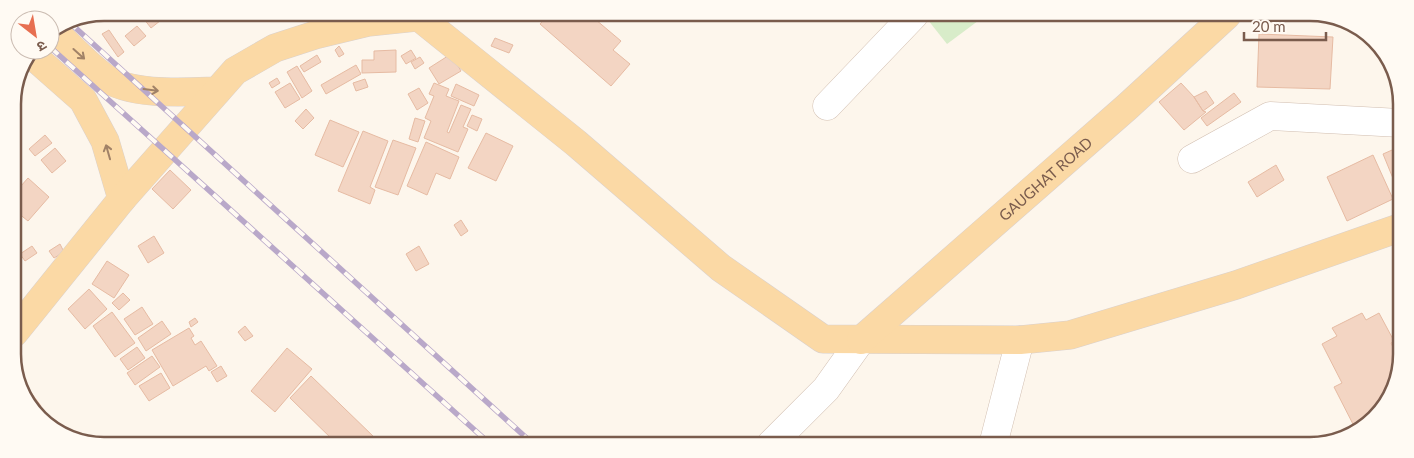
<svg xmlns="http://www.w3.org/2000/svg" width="1414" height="458" font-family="Lato,'Noto Sans Devanagari',sans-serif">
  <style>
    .green { fill: #d8ecc9 }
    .building { fill: #f3d5c3; stroke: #e6bba3 }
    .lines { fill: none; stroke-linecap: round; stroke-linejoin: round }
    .minor-casing { stroke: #d1beb0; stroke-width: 29 }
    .major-casing { stroke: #dad1cd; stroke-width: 29 }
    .minor { stroke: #fff; stroke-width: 28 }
    .major { stroke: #fbd9a5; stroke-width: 28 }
    .rail-casing { stroke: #b9a8c9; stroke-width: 5.5 }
    .rail { stroke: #fffaf3; stroke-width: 4; stroke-dasharray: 11; stroke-linecap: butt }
    .oneway { stroke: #a18267 }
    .labels { text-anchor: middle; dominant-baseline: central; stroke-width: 4.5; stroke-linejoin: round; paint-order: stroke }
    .street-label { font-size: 15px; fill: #7a5c4d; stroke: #fffaf3 }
    .rim { fill: none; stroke: #7a5c4d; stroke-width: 2.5 }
  </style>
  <rect width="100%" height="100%" fill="#fdf6ec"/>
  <path class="green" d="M 924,15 L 986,15 L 947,44 Z"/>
  <path class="building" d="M 142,13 L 162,13 L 165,17 L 151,28 L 140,14 Z
    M 549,14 L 589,14 L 621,41 L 613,50 L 630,64 L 611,86 L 540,24 Z
    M 137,26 L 146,36 L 134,46 L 125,36 Z
    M 109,30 L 124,52 L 118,57 L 102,34 Z
    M 1259,34 L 1333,37 L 1330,89 L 1257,87 Z
    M 495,38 L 513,45 L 509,53 L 491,46 Z
    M 339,46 L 344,54 L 339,57 L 335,50 Z
    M 396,50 L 396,72 L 362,73 L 362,60 L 374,60 L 374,51 Z
    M 411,50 L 416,58 L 406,64 L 401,56 Z
    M 451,54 L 461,71 L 439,84 L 429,68 Z
    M 317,55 L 321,62 L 304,72 L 300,66 Z
    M 420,57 L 424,63 L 415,69 L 411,62 Z
    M 356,65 L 361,74 L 326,94 L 321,85 Z
    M 297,66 L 312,91 L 302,98 L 287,72 Z
    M 277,78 L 280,83 L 272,88 L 269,83 Z
    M 365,79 L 368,87 L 356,91 L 353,83 Z
    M 290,83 L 300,99 L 285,108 L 275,92 Z
    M 434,83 L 449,89 L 446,96 L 459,101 L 447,132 L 449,133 L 461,105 L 471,109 L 463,127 L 468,129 L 458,152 L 424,138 L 431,121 L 425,118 L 434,96 L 429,94 Z
    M 1181,83 L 1194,97 L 1203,111 L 1206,112 L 1184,130 L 1159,102 Z
    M 456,84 L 479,95 L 474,106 L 451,96 Z
    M 419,88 L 428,103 L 417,110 L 408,94 Z
    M 1206,91 L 1214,103 L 1203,111 L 1194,97 Z
    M 1234,93 L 1241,102 L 1207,126 L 1201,118 Z
    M 306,109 L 314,118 L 303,129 L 295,121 Z
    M 472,115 L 482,119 L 477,131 L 467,126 Z
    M 415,118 L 425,121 L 418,142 L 409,139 Z
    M 330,120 L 359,132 L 343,167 L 315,155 Z
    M 363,131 L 388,141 L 370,187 L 375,190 L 370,204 L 338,191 Z
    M 486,133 L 513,146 L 496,181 L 468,168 Z
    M 45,135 L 52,143 L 35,156 L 29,149 Z
    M 393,140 L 416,148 L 398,195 L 375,187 Z
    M 426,142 L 459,157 L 450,179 L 436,173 L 427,195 L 407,186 Z
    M 1399,147 L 1399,193 L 1383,154 Z
    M 55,148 L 66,161 L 52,173 L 41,160 Z
    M 1373,155 L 1393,199 L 1347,221 L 1327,177 Z
    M 1276,165 L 1284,180 L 1257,197 L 1248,182 Z
    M 170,170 L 191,190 L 173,209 L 152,189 Z
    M 28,178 L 49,197 L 28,221 L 13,209 L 13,195 Z
    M 461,220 L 468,231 L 461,236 L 454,225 Z
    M 154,236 L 164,253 L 148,263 L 138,246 Z
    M 60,244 L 64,252 L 54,258 L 49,251 Z
    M 32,246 L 37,253 L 25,261 L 20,254 Z
    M 419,246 L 429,264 L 416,271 L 406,254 Z
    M 107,261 L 129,275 L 114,298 L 92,284 Z
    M 89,289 L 107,309 L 85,329 L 68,309 Z
    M 123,293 L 130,300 L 119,310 L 112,303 Z
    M 142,307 L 153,324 L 135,335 L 124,319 Z
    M 112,312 L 135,343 L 115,357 L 93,326 Z
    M 1362,313 L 1366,320 L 1379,313 L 1394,341 L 1391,343 L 1398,358 L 1398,378 L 1366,426 L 1356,430 L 1334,387 L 1342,383 L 1322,344 L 1337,336 L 1332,328 Z
    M 195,318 L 198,322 L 191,327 L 189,322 Z
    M 162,321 L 171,334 L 146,351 L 138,338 Z
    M 245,326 L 253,336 L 245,341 L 238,332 Z
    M 189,328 L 194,336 L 191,338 L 195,345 L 201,341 L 217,366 L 209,371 L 206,366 L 173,386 L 152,350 Z
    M 137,347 L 145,358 L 128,370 L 120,359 Z
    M 287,348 L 312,369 L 275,412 L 251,391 Z
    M 152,356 L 160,367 L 135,385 L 127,373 Z
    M 221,366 L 227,376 L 217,382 L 211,372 Z
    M 161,373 L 170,388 L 149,401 L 139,386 Z
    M 311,376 L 374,437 L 369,443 L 336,443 L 290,398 Z
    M 26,386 L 41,406 L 34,411 L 23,388 Z"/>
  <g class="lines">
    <defs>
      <path id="minor" d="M 827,106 L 914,15
        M 1192,159 L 1270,116 L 1400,123
        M 771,444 L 826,389 L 861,340
        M 993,445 L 1020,340"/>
      <g id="major">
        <path d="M 414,13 L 576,143 L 721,268 L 823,339 L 1020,340 L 1070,335 L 1236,285 L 1399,228"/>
        <path d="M 53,30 C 69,45 87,65 104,77 C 131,96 184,92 217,91"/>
        <path d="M 32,55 L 83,100 L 105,141 L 122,199"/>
        <path d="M 14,333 L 122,199 L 235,71 L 275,48 L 315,35 L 369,22 L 417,17"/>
        <path id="s1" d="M 861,340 L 1127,107 L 1227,15"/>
      </g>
    </defs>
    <use href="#minor" class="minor-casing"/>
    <use href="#major" class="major-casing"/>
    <use href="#minor" class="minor"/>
    <use href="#major" class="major"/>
    <defs>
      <path id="rail" d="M 68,21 L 532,443
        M 50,47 L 489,443"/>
    </defs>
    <use href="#rail" class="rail-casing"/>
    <use href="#rail" class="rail"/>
  </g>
  <defs><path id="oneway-shaft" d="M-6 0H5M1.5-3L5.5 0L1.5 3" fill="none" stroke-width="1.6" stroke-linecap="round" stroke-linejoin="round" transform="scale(1.25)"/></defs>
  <g class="oneway">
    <use href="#oneway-shaft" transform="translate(79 54) rotate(42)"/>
    <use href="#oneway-shaft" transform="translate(151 90) rotate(7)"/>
    <use href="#oneway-shaft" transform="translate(108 152) rotate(-106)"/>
  </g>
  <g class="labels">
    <g class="street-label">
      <text stroke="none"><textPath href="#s1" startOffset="245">GAUGHAT ROAD</textPath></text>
    </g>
  </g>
  <path d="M0 0H1414V458H0ZM104 21H1310A83 83 0 0 1 1393 104V354A83 83 0 0 1 1310 437H104A83 83 0 0 1 21 354V104A83 83 0 0 1 104 21Z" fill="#fffaf3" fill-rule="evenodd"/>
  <path class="rim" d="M104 21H1310A83 83 0 0 1 1393 104V354A83 83 0 0 1 1310 437H104A83 83 0 0 1 21 354V104A83 83 0 0 1 104 21Z"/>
  <g transform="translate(35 35) rotate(149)"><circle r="24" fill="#fffaf3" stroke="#cabbb1"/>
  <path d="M0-4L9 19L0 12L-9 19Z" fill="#e76f51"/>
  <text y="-8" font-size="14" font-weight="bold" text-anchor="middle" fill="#7a5c4d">उ</text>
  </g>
  <path d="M1244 32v8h82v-8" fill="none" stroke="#7a5c4d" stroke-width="2.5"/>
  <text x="1252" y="32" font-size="15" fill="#7a5c4d" stroke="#fffaf3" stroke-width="4" paint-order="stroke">20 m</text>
</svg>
